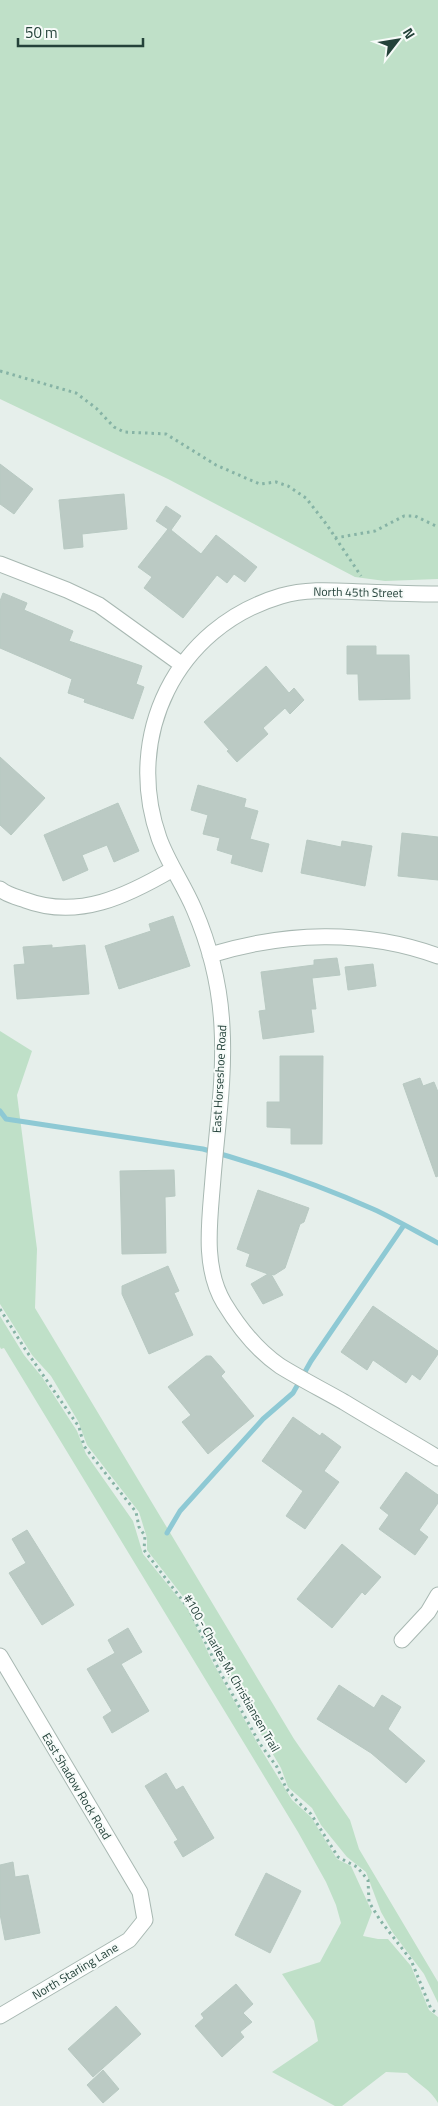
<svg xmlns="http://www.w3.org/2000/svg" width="438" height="2106" font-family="'Titillium Web',sans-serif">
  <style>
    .green { fill: #bfe0c8 }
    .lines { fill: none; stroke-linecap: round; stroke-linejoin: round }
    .stream { stroke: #8ec9d4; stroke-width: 5 }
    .building { fill: #bbcac4; stroke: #b8c9c2 }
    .minor-casing { stroke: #a8b8b2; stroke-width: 17 }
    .path { stroke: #86b3a5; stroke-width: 3; stroke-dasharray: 2.5 4; stroke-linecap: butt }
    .minor { stroke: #fff; stroke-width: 15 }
    .labels { text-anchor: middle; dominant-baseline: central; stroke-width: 4; stroke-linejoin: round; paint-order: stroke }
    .street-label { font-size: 12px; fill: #24423a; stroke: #f7fbf9 }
  </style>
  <rect width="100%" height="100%" fill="#e6efeb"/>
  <path class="green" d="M 0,0 L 438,0 L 438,579 L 385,581 L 355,577 L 168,479 L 0,399 Z
    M 0,1031 L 32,1051 L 17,1095 L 37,1249 L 35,1308 L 294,1739 L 350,1820 L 359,1849 L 438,1982 L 438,2003 L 424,1974 L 393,1933 L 381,1912 L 366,1872 L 347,1857 L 321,1825 L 312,1808 L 288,1787 L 281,1768 L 214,1654 L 195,1612 L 147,1550 L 147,1538 L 139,1512 L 87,1445 L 78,1421 L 51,1376 L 32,1355 L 0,1304 Z
    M 0,1316 L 24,1355 L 42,1377 L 77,1431 L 86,1454 L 133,1521 L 143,1554 L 189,1611 L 211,1659 L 259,1746 L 292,1800 L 311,1817 L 337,1859 L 351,1866 L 372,1912 L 363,1936 L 378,1939 L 388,1939 L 411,1966 L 429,2010 L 438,2017 L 438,2103 C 432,2091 417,2083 407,2073 L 386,2072 L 342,2106 L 335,2106 L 272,2072 L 318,2041 L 314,2021 L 282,1974 L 320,1962 L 341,1923 L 336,1905 L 326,1882 L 298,1832 L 4,1348 L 1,1349 L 0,1347 Z"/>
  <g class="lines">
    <path class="stream" d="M 0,1111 L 6,1119 L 203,1149 C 261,1165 319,1185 373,1209 C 395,1219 417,1232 438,1243
      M 167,1533 L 180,1511 L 263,1419 L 293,1393 L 311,1361 L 404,1225"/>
  </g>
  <path class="building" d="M 0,464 L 33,489 L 14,514 L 0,504 Z
    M 124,494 L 127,529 L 82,534 L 83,547 L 64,549 L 59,500 Z
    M 166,506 L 181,516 L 171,530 L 201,554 L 216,535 L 257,567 L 245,582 L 234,574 L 227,583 L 217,575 L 183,618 L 144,588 L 152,577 L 138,567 L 168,529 L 156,521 Z
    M 3,593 L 27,603 L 24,610 L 73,631 L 69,641 L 142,666 L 136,684 L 144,687 L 133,719 L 84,702 L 85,699 L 68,693 L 72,679 L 0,648 L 0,601 Z
    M 347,646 L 376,646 L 376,655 L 409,655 L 410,699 L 359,700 L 358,674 L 347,674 Z
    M 266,666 L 289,693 L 294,688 L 304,700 L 290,714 L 285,708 L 263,728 L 268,734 L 237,762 L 227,751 L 229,750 L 204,722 Z
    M 0,757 L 45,798 L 11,835 L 0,825 Z
    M 198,785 L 246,799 L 244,807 L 258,811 L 250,839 L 269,844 L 262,872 L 231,863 L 233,855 L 217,850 L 220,838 L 203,834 L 208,815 L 191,810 Z
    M 118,803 L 139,851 L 114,862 L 107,845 L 82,855 L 88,870 L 63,881 L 44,835 Z
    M 402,833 L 438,837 L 438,880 L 398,876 Z
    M 307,840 L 341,847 L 342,841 L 372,846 L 365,886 L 301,873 Z
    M 173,916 L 190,966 L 119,989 L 105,946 L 151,931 L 149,924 Z
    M 52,945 L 52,948 L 85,945 L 89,994 L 17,999 L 14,965 L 25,964 L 23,947 Z
    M 337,958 L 340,975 L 312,978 L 316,1009 L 311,1009 L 314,1032 L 263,1039 L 259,1011 L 266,1010 L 261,972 L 314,965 L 314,960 Z
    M 373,964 L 376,986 L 348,990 L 345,967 Z
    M 280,1056 L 323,1056 L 322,1144 L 291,1144 L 291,1128 L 267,1127 L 267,1102 L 280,1102 Z
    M 420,1078 L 423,1086 L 434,1082 L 438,1092 L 438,1176 L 436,1177 L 403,1084 Z
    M 174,1170 L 175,1196 L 165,1197 L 166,1253 L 122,1254 L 120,1171 Z
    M 258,1190 L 309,1208 L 304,1222 L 300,1224 L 285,1268 L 274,1275 L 271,1274 L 283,1295 L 263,1304 L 251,1284 L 268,1274 L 246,1266 L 250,1254 L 237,1249 Z
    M 168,1266 L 179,1291 L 174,1293 L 193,1335 L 149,1354 L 122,1294 L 122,1286 Z
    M 373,1306 L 438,1351 L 438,1354 L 420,1380 L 412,1374 L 406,1383 L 373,1360 L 367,1370 L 341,1352 Z
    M 206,1356 L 211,1356 L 225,1372 L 221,1376 L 254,1416 L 208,1454 L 182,1422 L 191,1415 L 168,1387 Z
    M 293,1417 L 320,1436 L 322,1433 L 341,1447 L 324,1471 L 339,1482 L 305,1529 L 286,1516 L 303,1491 L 262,1461 Z
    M 406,1472 L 438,1495 L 438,1503 L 419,1530 L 428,1537 L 415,1555 L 379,1529 L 389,1515 L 380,1508 Z
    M 27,1530 L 74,1605 L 42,1625 L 9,1573 L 26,1563 L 12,1539 Z
    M 342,1544 L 381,1577 L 365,1595 L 362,1592 L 332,1628 L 297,1599 Z
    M 128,1628 L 142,1652 L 121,1664 L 149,1711 L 112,1733 L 103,1717 L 112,1711 L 87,1669 L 115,1653 L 108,1640 Z
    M 339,1685 L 374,1708 L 382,1695 L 401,1707 L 388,1729 L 425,1761 L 406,1783 L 371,1753 L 317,1719 Z
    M 166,1773 L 176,1790 L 183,1786 L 214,1838 L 183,1857 L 174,1842 L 178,1840 L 145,1786 Z
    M 13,1862 L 15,1877 L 28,1875 L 40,1933 L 5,1940 L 0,1914 L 0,1865 Z
    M 266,1873 L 301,1891 L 270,1953 L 235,1935 Z
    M 236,1984 L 253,2004 L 243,2013 L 252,2022 L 240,2032 L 244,2037 L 222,2057 L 195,2026 L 204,2018 L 201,2014 Z
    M 116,2006 L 141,2034 L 93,2077 L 68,2049 Z
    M 103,2070 L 119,2089 L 103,2103 L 87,2085 Z"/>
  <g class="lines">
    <defs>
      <path id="minor" d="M 0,564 L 67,590 L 99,605 L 181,664
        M 438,594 C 414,594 389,593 365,592 C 337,591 308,588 281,596 C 176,627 123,736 159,838 C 168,863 184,885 194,909 C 210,946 220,986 222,1027 C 225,1077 217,1128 213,1178 C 210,1219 202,1266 224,1303 C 238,1326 258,1351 280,1366 C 301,1379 323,1390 344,1402 C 375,1421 407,1439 438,1458
        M 0,889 C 7,895 16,897 25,900 C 78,920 127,896 173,869
        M 210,955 C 285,932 364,929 438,956
        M 402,1640 L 428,1612 L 438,1595
        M 0,1656 L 140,1892 L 145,1920 L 129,1940 L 0,2016"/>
    </defs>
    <use href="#minor" class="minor-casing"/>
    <path class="path" d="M 0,371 L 76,393 L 96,408 L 114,427 L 124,432 L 166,434 L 216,465 L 248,479 L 260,484 L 276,482 L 288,486 L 306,498 L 327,525 L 361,576
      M 335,538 L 375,531 L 404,516 L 415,516 L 438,527
      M 0,1309 L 25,1349 L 79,1427 L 84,1446 L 136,1512 L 139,1527 L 145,1536 L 144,1550 L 189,1609 L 220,1672 L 260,1744 L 277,1767 L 286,1788 L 298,1802 L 311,1814 L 338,1857 L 357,1867 L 368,1880 L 369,1902 L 380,1920 L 411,1960 L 431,2009 L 438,2014"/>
    <use href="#minor" class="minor"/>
  </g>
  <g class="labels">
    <g class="street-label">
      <text transform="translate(358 592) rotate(1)">North 45th Street</text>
      <text transform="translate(219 1079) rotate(-87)">East Horseshoe Road</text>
      <text transform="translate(232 1673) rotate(60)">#100 - Charles M. Christiansen Trail</text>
      <text transform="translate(77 1786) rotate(59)">East Shadow Rock Road</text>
      <text transform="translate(75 1971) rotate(-31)">North Starling Lane</text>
    </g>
  </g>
  <g transform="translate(398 40) rotate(59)" stroke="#f7fbf9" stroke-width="4" paint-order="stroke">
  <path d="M0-4L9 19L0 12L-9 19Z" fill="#24423a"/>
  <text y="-8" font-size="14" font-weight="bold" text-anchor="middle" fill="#24423a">N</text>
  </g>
  <path d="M18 38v8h125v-8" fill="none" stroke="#24423a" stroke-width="2.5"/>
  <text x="25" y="38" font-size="15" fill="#24423a" stroke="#f7fbf9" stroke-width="4" paint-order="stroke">50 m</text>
</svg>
